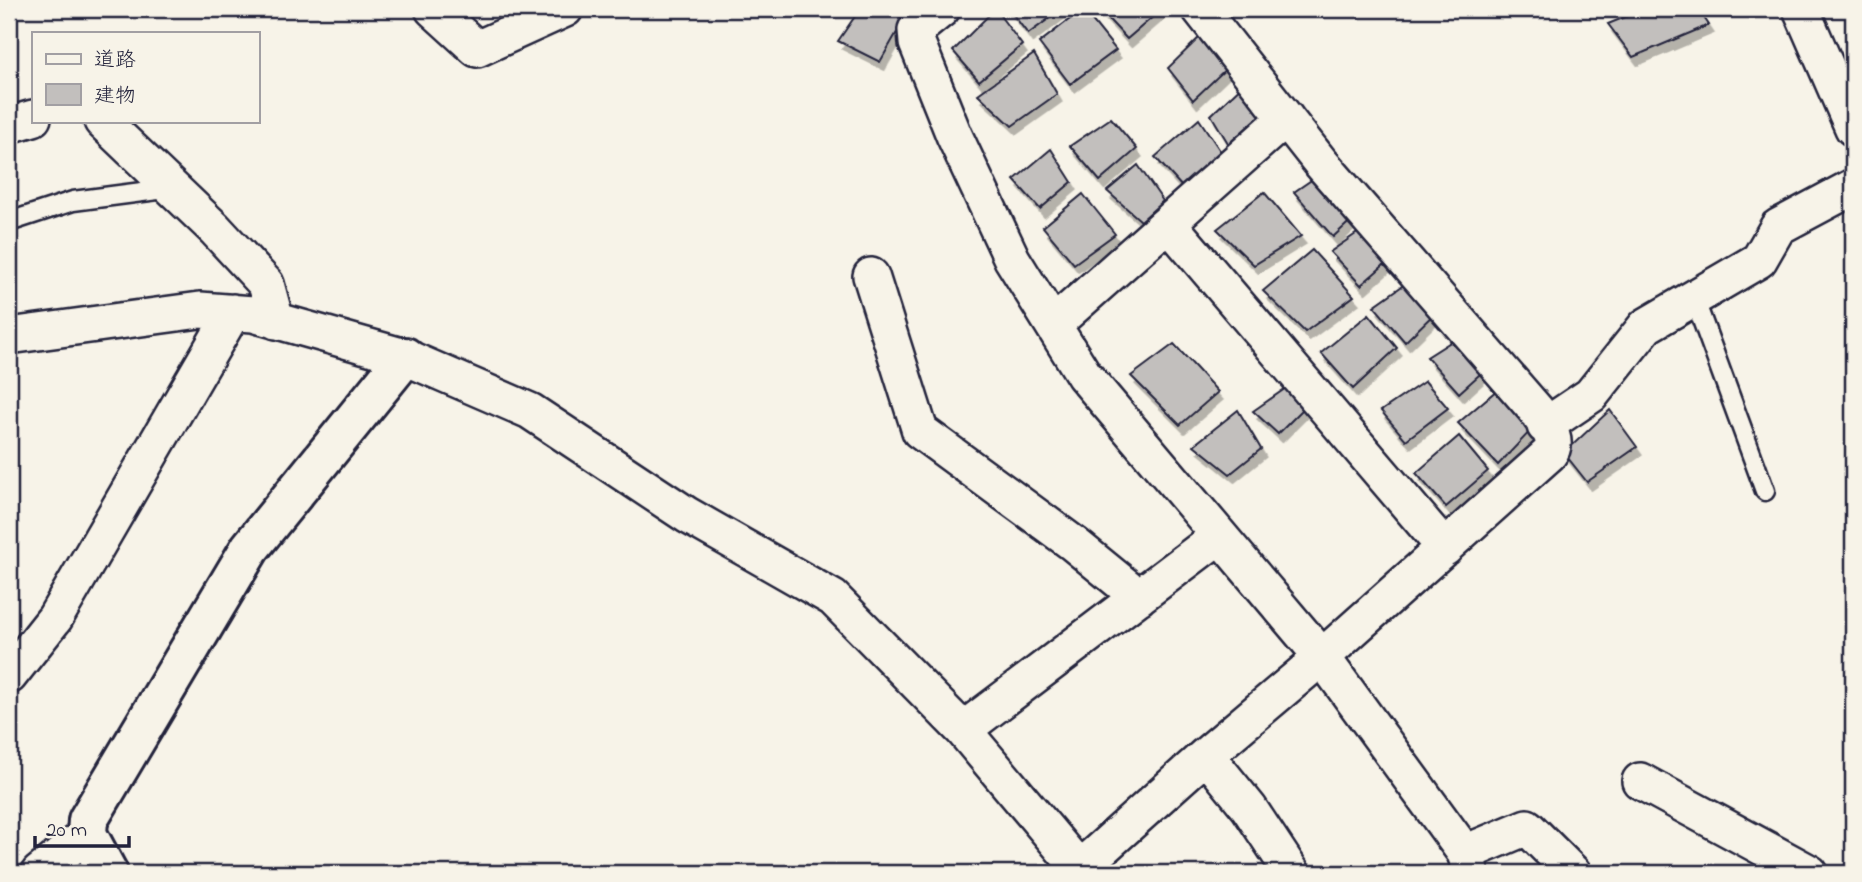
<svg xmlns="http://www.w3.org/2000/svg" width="1862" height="882" font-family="'Indie Flower','Klee One',sans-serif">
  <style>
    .building { fill: #c2bfbd; stroke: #22223b; stroke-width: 2; filter: url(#shadow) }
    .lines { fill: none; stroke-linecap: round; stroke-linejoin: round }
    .lane-casing { stroke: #22223b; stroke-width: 23 }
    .street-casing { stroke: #22223b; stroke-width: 40 }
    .secondary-casing { stroke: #22223b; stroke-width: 44 }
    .lane { stroke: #f7f3e8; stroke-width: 18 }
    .street { stroke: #f7f3e8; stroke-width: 35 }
    .secondary { stroke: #f7f3e8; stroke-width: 38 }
  </style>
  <defs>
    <filter id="shadow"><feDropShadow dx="4.5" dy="8" stdDeviation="0" flood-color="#0004"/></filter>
  </defs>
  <rect width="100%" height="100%" fill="#f7f3e8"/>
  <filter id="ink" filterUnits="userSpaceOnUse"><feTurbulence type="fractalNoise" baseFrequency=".0143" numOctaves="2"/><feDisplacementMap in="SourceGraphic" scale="14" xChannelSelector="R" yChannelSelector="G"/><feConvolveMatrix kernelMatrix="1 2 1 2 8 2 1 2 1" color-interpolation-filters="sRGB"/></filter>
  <g filter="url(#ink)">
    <path class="building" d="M 860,9 L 891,9 L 904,20 L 880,62 L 838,41 Z
      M 995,9 L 1022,45 L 979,81 L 953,51 Z
      M 1009,9 L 1062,9 L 1028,34 Z
      M 1083,9 L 1116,50 L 1070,84 L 1039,43 Z
      M 1099,9 L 1162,9 L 1127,39 Z
      M 1645,9 L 1698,9 L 1709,25 L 1633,57 L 1608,24 Z
      M 1204,33 L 1231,64 L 1193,100 L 1168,68 Z
      M 1034,54 L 1057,94 L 1012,126 L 978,94 Z
      M 1246,82 L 1271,112 L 1231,148 L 1211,115 Z
      M 1111,118 L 1137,149 L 1100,181 L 1070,146 Z
      M 1199,119 L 1223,155 L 1183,188 L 1155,157 Z
      M 1051,149 L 1072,182 L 1040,209 L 1014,180 Z
      M 1138,165 L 1163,201 L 1141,221 L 1107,191 Z
      M 1320,174 L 1357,215 L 1333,237 L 1294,192 Z
      M 1264,192 L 1301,236 L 1254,265 L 1217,229 Z
      M 1083,194 L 1115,234 L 1074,264 L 1043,227 Z
      M 1366,227 L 1392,258 L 1361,285 L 1330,252 Z
      M 1312,250 L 1354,296 L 1305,332 L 1263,291 Z
      M 1412,279 L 1439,309 L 1405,342 L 1374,306 Z
      M 1369,314 L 1397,348 L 1353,389 L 1321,353 Z
      M 1463,334 L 1489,366 L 1459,393 L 1427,357 Z
      M 1174,344 L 1218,392 L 1180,425 L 1131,376 Z
      M 1425,381 L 1448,408 L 1406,440 L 1381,411 Z
      M 1504,384 L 1537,424 L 1498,465 L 1458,423 Z
      M 1289,386 L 1307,405 L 1278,434 L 1253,411 Z
      M 1238,410 L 1261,449 L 1230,474 L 1194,445 Z
      M 1610,410 L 1637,447 L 1587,482 L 1564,453 Z
      M 1459,436 L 1488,471 L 1446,507 L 1416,473 Z"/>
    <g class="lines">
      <defs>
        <path id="lane" d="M 9,222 L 73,201 L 173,188
          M 1694,298 L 1765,491"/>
        <path id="street" d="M 433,9 L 477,49 L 565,9
          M 942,9 L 916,30 L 917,43 L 954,135 L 1012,259 L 1084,375 L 1322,657 L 1549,454 C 1561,439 1544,424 1536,410 L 1321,163 L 1200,9
          M 1801,9 L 1853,128
          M 102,121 L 215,229 L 266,284 L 276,321
          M 9,125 L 33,118
          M 1168,223 L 1445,548
          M 871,276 L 920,431 L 1074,544 L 1139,597
          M 1053,325 L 1286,118
          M 9,336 L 200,310 L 253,314 L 405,357 L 530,411 L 687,515 L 833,598 L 963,730 L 1083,873
          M 1545,426 L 1591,395 L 1646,326 L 1759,260 L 1778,227 L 1853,187
          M 9,676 L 55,618 L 233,312
          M 963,730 L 1219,536
          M 1206,755 L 1249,808 L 1292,873
          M 1640,781 L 1810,873
          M 1465,853 L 1527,827 L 1573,873
          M 1079,869 L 1206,755 L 1322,657 L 1465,853 L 1471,873
          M 39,873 L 87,834"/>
        <path id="secondary" d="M 108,873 L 87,834 L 88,820 L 250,548 L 405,357"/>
      </defs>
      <use href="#lane" class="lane-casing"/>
      <use href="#street" class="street-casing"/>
      <use href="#secondary" class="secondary-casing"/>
      <use href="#lane" class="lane"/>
      <use href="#street" class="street"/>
      <use href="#secondary" class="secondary"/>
    </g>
  </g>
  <rect width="1862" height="882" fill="none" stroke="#f7f3e8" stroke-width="35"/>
  <rect x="18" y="18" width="1827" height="847" fill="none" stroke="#22223b" stroke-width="2.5" filter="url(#ink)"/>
  <rect x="32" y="32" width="228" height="91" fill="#f7f3e8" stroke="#a29fa3" stroke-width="2"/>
  <rect x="46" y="54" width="35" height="10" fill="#f7f3e8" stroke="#a29fa3" stroke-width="2"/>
  <text x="94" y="66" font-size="21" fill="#22223b">道路</text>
  <rect x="46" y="84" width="35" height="21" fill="#c2bfbd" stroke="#a29fa3" stroke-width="2"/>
  <text x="94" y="102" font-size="21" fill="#22223b">建物</text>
  <path d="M35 836v10h94v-10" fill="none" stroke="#22223b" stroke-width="3.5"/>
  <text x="46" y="836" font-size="21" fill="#22223b" stroke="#f7f3e8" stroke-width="5" paint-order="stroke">20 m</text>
</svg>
